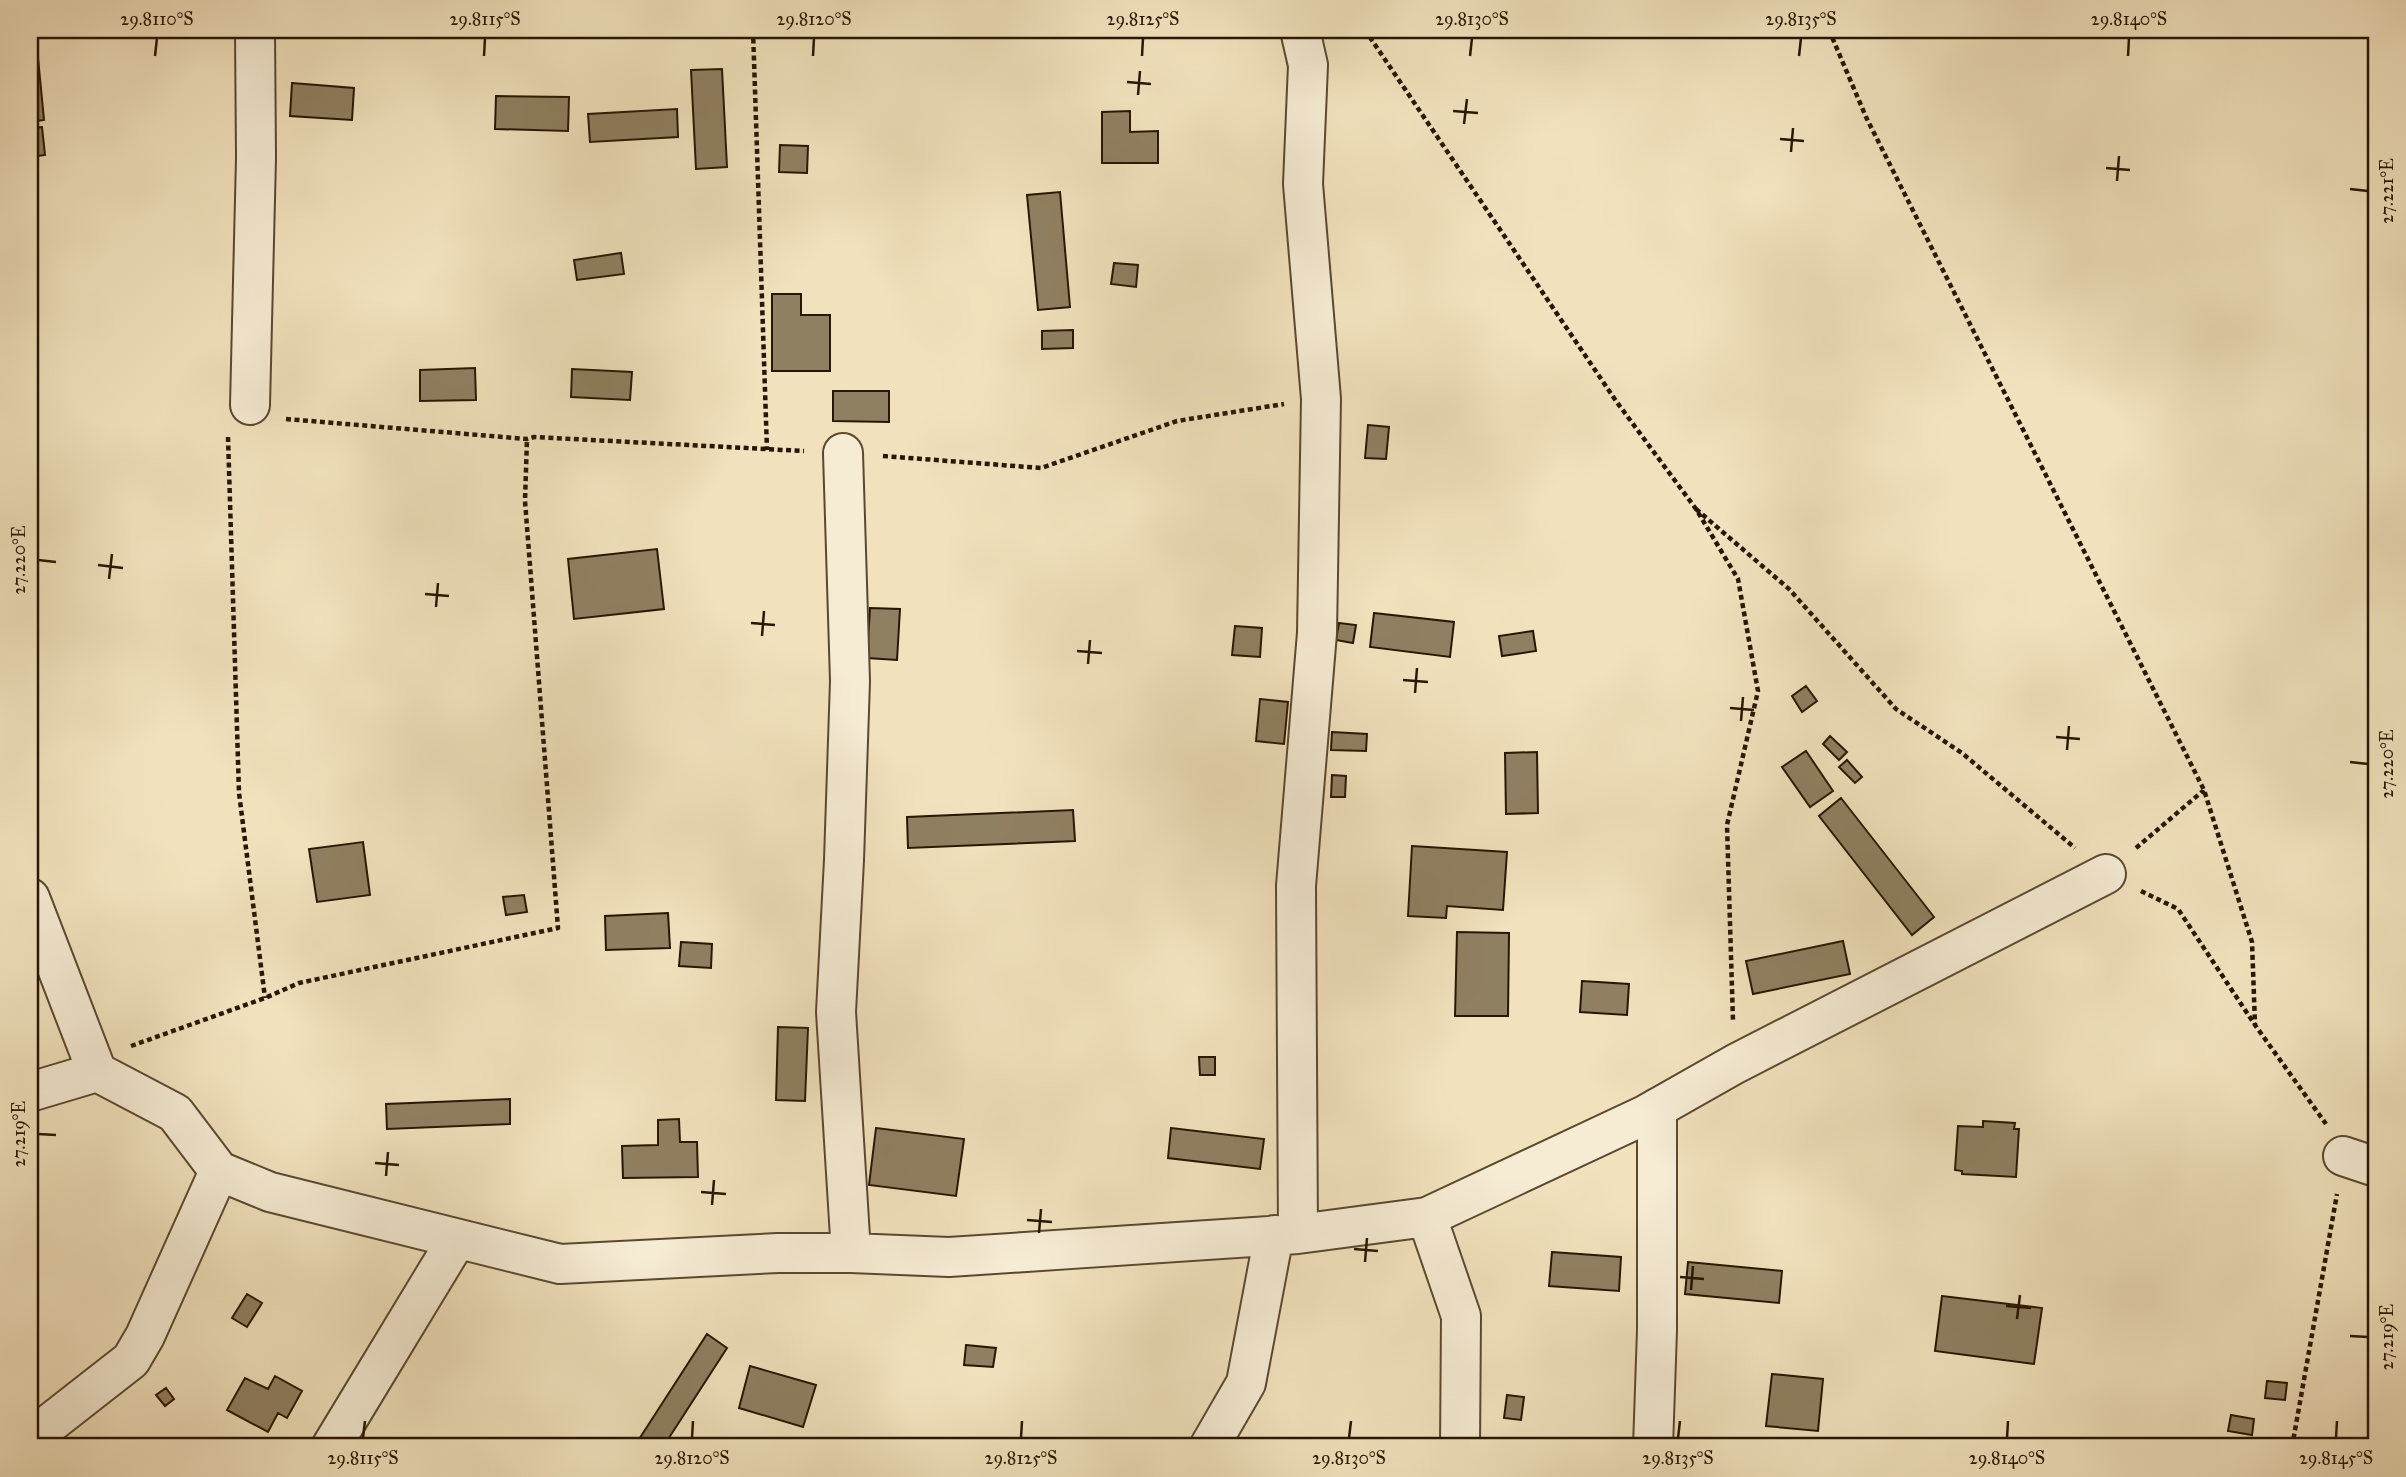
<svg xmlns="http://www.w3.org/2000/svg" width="2406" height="1477" font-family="'IM FELL Great Primer',serif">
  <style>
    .building { fill: #908062; stroke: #271600; stroke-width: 2 }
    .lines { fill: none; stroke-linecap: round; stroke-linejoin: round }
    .minor-casing { stroke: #5a492f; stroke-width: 42 }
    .path { stroke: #271600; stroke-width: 4.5; stroke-dasharray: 5 3.5; stroke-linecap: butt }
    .minor { stroke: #f6ecd4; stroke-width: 38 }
    .ticks { fill: none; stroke: #271600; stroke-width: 2.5 }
    .neatline { fill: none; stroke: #271600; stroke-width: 2.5 }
    .ticks-label { font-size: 18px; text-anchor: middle; fill: #271600 }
  </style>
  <rect width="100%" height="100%" fill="#f1e2bd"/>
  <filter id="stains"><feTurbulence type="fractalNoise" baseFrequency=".00286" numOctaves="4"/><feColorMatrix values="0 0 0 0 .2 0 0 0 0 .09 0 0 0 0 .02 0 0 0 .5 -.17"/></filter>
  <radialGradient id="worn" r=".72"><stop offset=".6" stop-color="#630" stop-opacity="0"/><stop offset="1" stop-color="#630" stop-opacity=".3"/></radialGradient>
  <path class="building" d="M 594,30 L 641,30 L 641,34 L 594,33 Z
    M 1057,30 L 1107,30 L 1057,35 Z
    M 36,37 L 44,120 L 30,122 L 30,38 Z
    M 722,69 L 727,167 L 696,169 L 691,70 Z
    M 292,83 L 354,88 L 352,120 L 290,116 Z
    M 496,96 L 569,97 L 568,131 L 495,129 Z
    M 677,109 L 678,137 L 590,142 L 588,114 Z
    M 1130,111 L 1130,132 L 1158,131 L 1158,163 L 1102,163 L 1102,112 Z
    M 42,127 L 45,155 L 30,157 L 30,128 Z
    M 780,145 L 808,146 L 807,173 L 779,172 Z
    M 1060,192 L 1070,307 L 1038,310 L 1027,195 Z
    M 621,253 L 624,274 L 577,280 L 574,260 Z
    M 1114,263 L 1138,265 L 1136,287 L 1111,284 Z
    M 772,294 L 801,294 L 801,315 L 830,315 L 830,371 L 772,371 Z
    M 1073,330 L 1073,348 L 1042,349 L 1042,331 Z
    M 30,342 L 34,367 L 30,368 Z
    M 475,368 L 476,400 L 420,401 L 420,370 Z
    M 572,369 L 632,372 L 630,400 L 571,397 Z
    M 833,391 L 889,391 L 889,422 L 833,421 Z
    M 1368,425 L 1389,427 L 1386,459 L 1365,458 Z
    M 657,549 L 664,609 L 574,619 L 568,559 Z
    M 870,608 L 900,609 L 897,660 L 867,658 Z
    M 1374,613 L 1454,622 L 1450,657 L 1370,647 Z
    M 1339,623 L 1356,625 L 1353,643 L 1336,640 Z
    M 1235,626 L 1262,628 L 1260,657 L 1232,655 Z
    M 1533,631 L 1536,651 L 1502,656 L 1499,636 Z
    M 1806,686 L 1817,701 L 1802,712 L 1792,696 Z
    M 1260,699 L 1288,702 L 1284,744 L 1256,741 Z
    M 1332,732 L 1367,734 L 1366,751 L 1331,750 Z
    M 1830,736 L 1847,752 L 1839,760 L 1823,744 Z
    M 1806,751 L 1833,791 L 1810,807 L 1782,767 Z
    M 1537,752 L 1538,813 L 1506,814 L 1505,753 Z
    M 1847,760 L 1862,777 L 1855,783 L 1839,767 Z
    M 1332,775 L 1346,776 L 1345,797 L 1331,797 Z
    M 1841,798 L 1934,917 L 1912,935 L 1819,816 Z
    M 1073,810 L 1075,841 L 908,848 L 907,817 Z
    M 363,842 L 370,895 L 317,902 L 309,849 Z
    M 1412,846 L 1507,852 L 1503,910 L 1447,906 L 1446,918 L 1408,916 Z
    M 524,895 L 527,912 L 506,915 L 503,897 Z
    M 668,913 L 670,948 L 606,950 L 605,916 Z
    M 1457,932 L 1509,933 L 1508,1016 L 1455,1016 Z
    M 1843,941 L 1850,974 L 1753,994 L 1746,961 Z
    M 681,942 L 712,944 L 711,968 L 679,966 Z
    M 1582,981 L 1629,984 L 1627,1015 L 1580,1012 Z
    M 778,1027 L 808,1028 L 805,1101 L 776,1100 Z
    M 1199,1057 L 1215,1057 L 1215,1075 L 1200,1075 Z
    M 510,1099 L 510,1124 L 387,1129 L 386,1104 Z
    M 679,1119 L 680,1142 L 697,1142 L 698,1177 L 623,1178 L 622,1146 L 658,1145 L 658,1120 Z
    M 1983,1121 L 2015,1123 L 2014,1129 L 2019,1129 L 2016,1177 L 1962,1174 L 1962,1171 L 1955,1170 L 1958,1126 L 1983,1127 Z
    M 876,1128 L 964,1139 L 956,1196 L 869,1185 Z
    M 1171,1128 L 1264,1139 L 1260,1169 L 1168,1158 Z
    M 1552,1252 L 1621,1257 L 1619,1291 L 1549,1286 Z
    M 1688,1262 L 1782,1271 L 1779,1303 L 1685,1294 Z
    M 247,1294 L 262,1303 L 247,1327 L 232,1318 Z
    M 1942,1296 L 2042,1308 L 2034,1364 L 1935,1351 Z
    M 707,1334 L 727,1348 L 663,1447 L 634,1447 Z
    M 966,1345 L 996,1348 L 993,1367 L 964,1365 Z
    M 750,1366 L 816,1385 L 803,1427 L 739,1408 Z
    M 1772,1374 L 1823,1379 L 1818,1431 L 1766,1426 Z
    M 275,1376 L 302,1391 L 287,1418 L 278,1413 L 268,1432 L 227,1410 L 245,1378 L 268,1389 Z
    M 2267,1381 L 2287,1383 L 2285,1400 L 2265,1398 Z
    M 166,1388 L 174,1399 L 165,1406 L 156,1395 Z
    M 1507,1395 L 1524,1397 L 1521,1420 L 1504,1418 Z
    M 2231,1415 L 2254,1419 L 2252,1435 L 2228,1431 Z
    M 1665,1440 L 1685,1442 L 1685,1447 L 1664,1447 Z
    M 1801,1440 L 1872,1444 L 1872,1447 L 1801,1447 Z"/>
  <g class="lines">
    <defs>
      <path id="minor" d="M 250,405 L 256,158 L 255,30
        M 843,453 L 850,681 L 844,860 L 836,1012 L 851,1253
        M 30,898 L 97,1072
        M 30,1092 L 97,1072 L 175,1113 L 219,1171 L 270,1192 L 560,1264 L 778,1253 L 851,1253 L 949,1257 L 1298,1234 L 1427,1217 L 1645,1115 L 1735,1064 L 2106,874
        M 2343,1156 L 2376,1167
        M 1427,1217 L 1461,1316 L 1460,1447
        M 1298,1234 L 1296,886 L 1317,633 L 1321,399 L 1303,184 L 1308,65 L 1300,30
        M 30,1439 L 131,1360 L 145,1336 L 219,1171
        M 331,1447 L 457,1239
        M 1209,1447 L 1246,1383 L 1274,1235
        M 1653,1447 L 1657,1330 L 1657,1108"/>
    </defs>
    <use href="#minor" class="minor-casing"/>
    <path class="path" d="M 753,30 L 767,450
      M 1365,30 L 1616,401 L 1696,509 L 1738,579 L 1758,691 L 1727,825 L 1733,1021
      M 1829,30 L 1866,117 L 2204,790 L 2252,942 L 2255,1024
      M 286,419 L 527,439 L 534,437 L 804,451
      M 228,437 L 239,793 L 265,998
      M 883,456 L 1041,468 L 1177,421 L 1284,404
      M 1696,509 L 1789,589 L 1896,709 L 1962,753 L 2075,848
      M 2136,848 L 2204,790
      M 2141,891 L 2178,909 L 2255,1025 L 2326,1124
      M 131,1046 L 265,998 L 299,983 L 558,928 L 525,501 L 527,439
      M 2292,1447 L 2337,1194"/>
    <use href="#minor" class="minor"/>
  </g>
  <path class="ticks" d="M 155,56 L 157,38M 484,56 L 485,38M 813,56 L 814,38M 1142,56 L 1143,38M 1470,56 L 1472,38M 1799,56 L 1801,38M 2128,56 L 2129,38M 1127,82 L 1151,84M 1138,95 L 1140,71M 1453,111 L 1478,113M 1464,124 L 1467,99M 1780,139 L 1804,141M 1791,152 L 1793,128M 2106,168 L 2130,170M 2117,181 L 2119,156M 2350,189 L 2368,191M 38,560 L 56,562M 98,565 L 123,568M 109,579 L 112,554M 425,594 L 449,596M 436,607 L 438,583M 751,623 L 775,625M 762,636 L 764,611M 1077,651 L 1102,653M 1088,664 L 1090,640M 1403,680 L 1428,682M 1415,693 L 1417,668M 1730,708 L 1754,710M 1741,721 L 1743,697M 2056,737 L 2080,739M 2067,750 L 2069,726M 2350,762 L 2368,764M 38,1134 L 56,1135M 375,1163 L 399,1165M 386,1176 L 388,1152M 701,1192 L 726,1194M 712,1205 L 714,1180M 1027,1220 L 1052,1222M 1039,1233 L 1041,1209M 1354,1249 L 1378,1251M 1365,1262 L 1367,1238M 1680,1277 L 1704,1279M 1691,1290 L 1693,1266M 2006,1306 L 2031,1308M 2017,1319 L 2020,1295M 2350,1336 L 2368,1337M 363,1438 L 365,1421M 692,1438 L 693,1421M 1021,1438 L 1022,1421M 1349,1438 L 1351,1421M 1678,1438 L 1680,1421M 2007,1438 L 2008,1421M 2336,1438 L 2337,1421"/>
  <rect width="2406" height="1477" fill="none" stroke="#f1e2bd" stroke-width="77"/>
  <rect x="38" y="38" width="2330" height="1400" class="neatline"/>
  <g class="ticks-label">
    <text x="157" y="25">29.8110°S</text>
    <text x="485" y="25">29.8115°S</text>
    <text x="814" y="25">29.8120°S</text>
    <text x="1143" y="25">29.8125°S</text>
    <text x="1472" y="25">29.8130°S</text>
    <text x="1801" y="25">29.8135°S</text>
    <text x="2129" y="25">29.8140°S</text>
    <text transform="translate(2387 191) rotate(-90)" y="6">27.221°E</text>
    <text transform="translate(19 560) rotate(-90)" y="6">27.220°E</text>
    <text transform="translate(2387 764) rotate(-90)" y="6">27.220°E</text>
    <text transform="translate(19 1134) rotate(-90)" y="6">27.219°E</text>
    <text transform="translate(2387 1337) rotate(-90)" y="6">27.219°E</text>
    <text x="363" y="1464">29.8115°S</text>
    <text x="692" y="1464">29.8120°S</text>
    <text x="1021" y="1464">29.8125°S</text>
    <text x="1349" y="1464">29.8130°S</text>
    <text x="1678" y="1464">29.8135°S</text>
    <text x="2007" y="1464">29.8140°S</text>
    <text x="2336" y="1464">29.8145°S</text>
  </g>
  <rect width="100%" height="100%" filter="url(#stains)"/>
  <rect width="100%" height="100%" fill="url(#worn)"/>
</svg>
